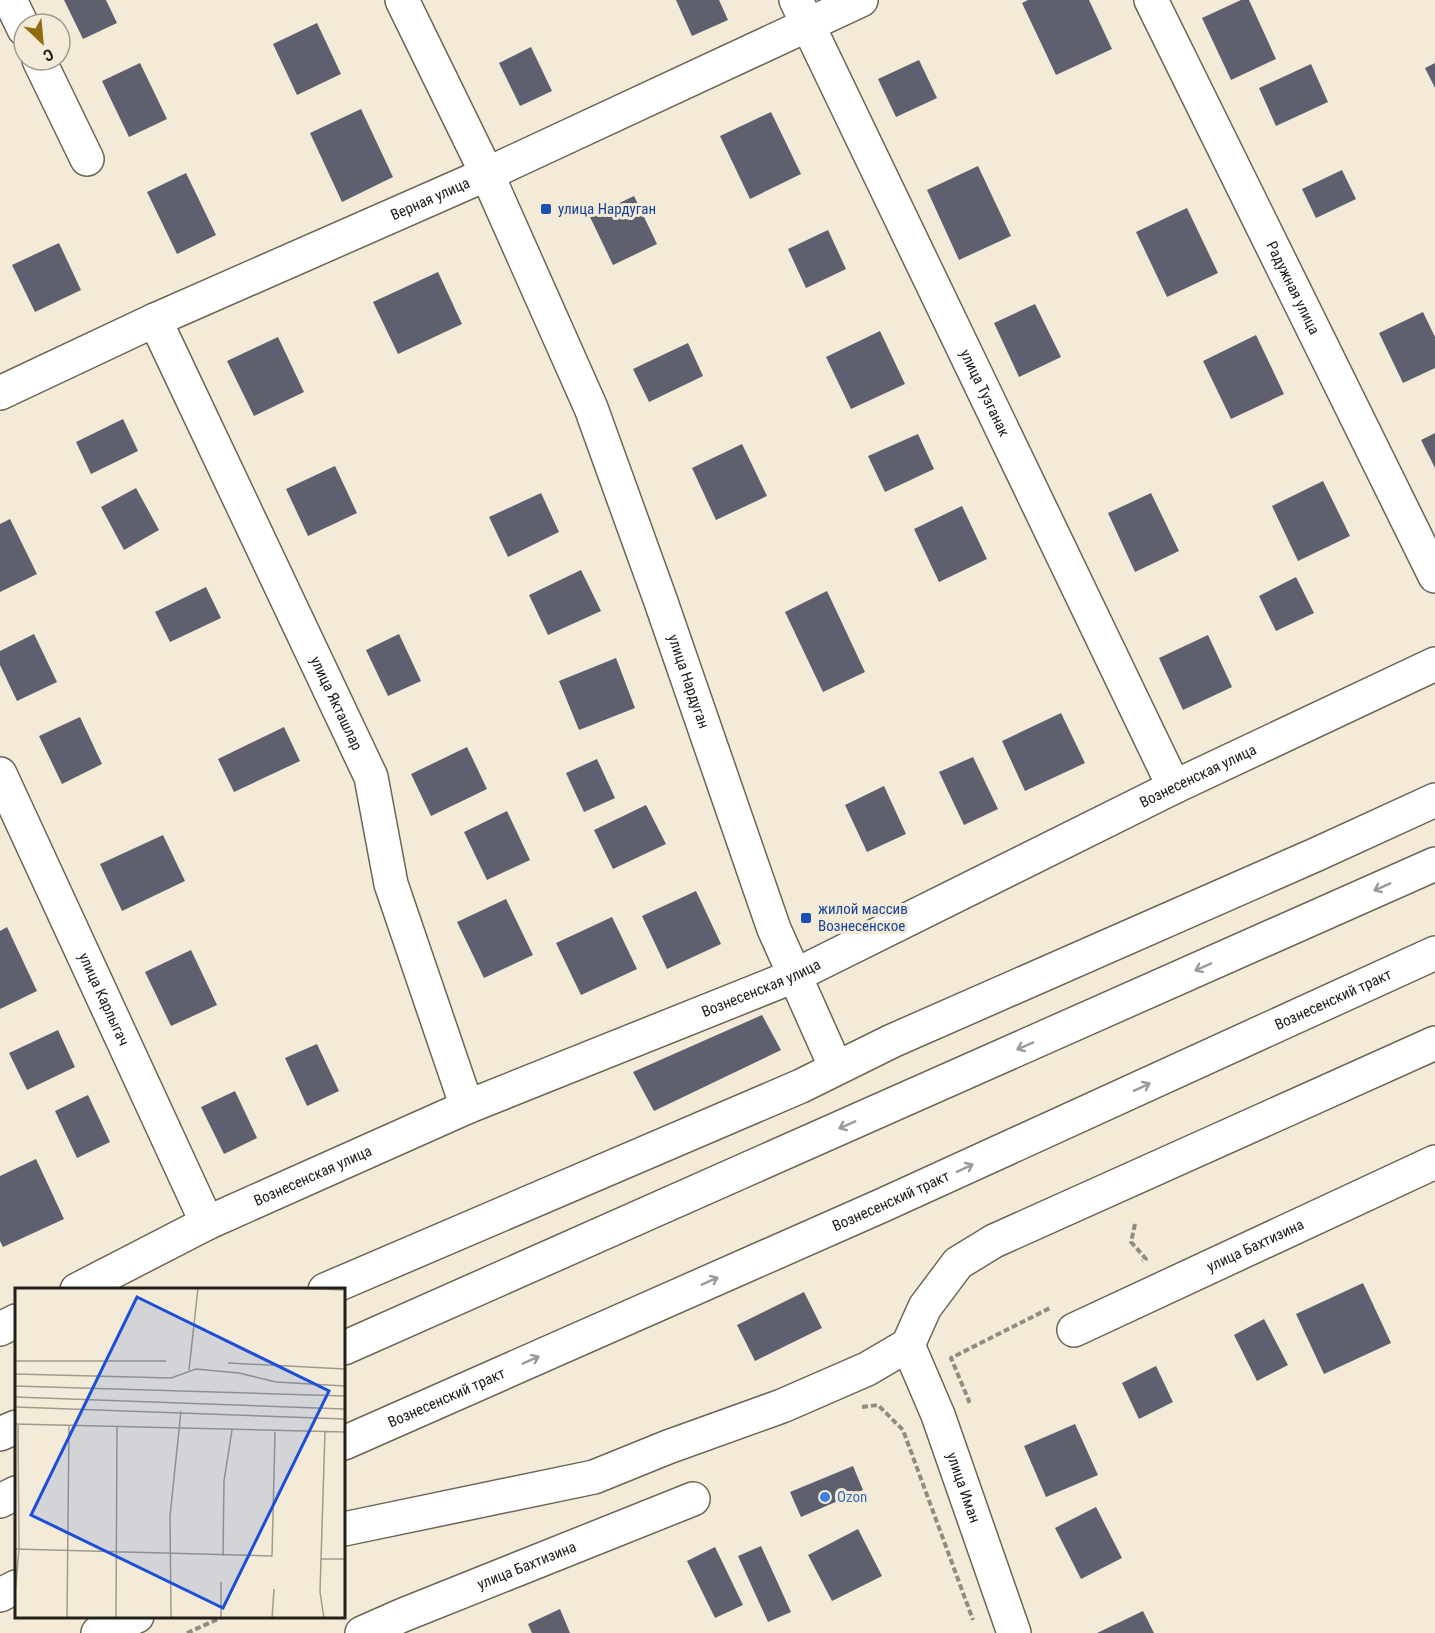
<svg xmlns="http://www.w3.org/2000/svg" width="1435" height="1633" font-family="'Roboto Condensed',sans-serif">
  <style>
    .building { fill: #5e6070 }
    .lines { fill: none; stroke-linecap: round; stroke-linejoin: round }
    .minor-casing { stroke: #6c6555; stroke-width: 36 }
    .major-casing { stroke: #6c6555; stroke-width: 36 }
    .path { stroke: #918c7e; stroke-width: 4; stroke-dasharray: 6 3; stroke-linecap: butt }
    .minor { stroke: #fff; stroke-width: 33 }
    .major { stroke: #fff; stroke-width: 33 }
    .oneway { stroke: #9c9b98 }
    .transit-dot { fill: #1a4fb4; stroke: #f3ebd8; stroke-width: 2 }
    .shop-dot { fill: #3f7fe0; stroke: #f3ebd8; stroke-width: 2 }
    .labels { text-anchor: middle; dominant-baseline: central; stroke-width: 6; stroke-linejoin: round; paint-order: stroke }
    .street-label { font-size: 15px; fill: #232019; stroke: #f3ebd8 }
    .transit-label { font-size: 15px; fill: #164399; stroke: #f3ebd8; text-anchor: start }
    .shop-label { font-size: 15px; fill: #366cbe; stroke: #f3ebd8; text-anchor: start }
    .inset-road { fill: none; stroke: #a09a8c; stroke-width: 1.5 }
    .view { fill: #1d4ed8; fill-opacity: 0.15; stroke: #1d4ed8; stroke-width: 3 }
    .inset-edge { fill: none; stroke: #232019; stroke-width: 3 }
  </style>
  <rect width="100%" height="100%" fill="#f3ebd8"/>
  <path class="building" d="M 64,0 L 106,0 L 117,23 L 83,39 Z
    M 676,0 L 719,0 L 728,20 L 692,36 Z
    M 1028,0 L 1089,0 L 1112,49 L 1056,75 L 1022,3 Z
    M 1241,0 L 1249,0 L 1276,59 L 1231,80 L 1202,18 Z
    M 317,23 L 341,74 L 297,95 L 273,44 Z
    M 531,47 L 552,91 L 520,106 L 499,63 Z
    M 919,60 L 937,98 L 896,117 L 878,79 Z
    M 140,63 L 167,119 L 129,137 L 102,81 Z
    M 1435,63 L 1435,88 L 1425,68 Z
    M 1311,64 L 1328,102 L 1276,126 L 1259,88 Z
    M 361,109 L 393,177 L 342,202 L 310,133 Z
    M 771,112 L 801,174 L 750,199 L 720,136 Z
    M 978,166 L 1011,236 L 959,260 L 927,190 Z
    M 1342,170 L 1356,199 L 1316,218 L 1302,189 Z
    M 186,173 L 216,235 L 177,254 L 147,192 Z
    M 634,196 L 657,244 L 613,265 L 590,217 Z
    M 1187,208 L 1218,273 L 1167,297 L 1136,232 Z
    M 828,230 L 846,269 L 806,288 L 788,249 Z
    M 59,243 L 81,290 L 35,312 L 12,265 Z
    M 438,272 L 462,324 L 398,354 L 373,302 Z
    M 1035,304 L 1061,357 L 1019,377 L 994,323 Z
    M 1423,312 L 1435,337 L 1435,368 L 1403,383 L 1379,333 Z
    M 880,331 L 905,384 L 851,409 L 826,357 Z
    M 1256,335 L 1284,394 L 1231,419 L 1203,361 Z
    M 278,337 L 304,392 L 254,416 L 227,361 Z
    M 688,343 L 703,376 L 649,402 L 633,369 Z
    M 123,419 L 138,451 L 91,474 L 76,442 Z
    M 1435,433 L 1435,468 L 1421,440 Z
    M 918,434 L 934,469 L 885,492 L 868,456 Z
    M 742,444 L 767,496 L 716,520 L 692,468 Z
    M 335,466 L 357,513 L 308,536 L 286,489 Z
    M 1323,481 L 1350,536 L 1298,561 L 1272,506 Z
    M 136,488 L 159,530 L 124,550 L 101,507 Z
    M 541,493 L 559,532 L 508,557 L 489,517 Z
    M 1151,493 L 1179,551 L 1135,572 L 1108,513 Z
    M 962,506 L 987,559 L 939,582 L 914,529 Z
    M 10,519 L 37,574 L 0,592 L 0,524 Z
    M 581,570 L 601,611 L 548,635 L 529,595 Z
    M 1296,577 L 1314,613 L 1276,631 L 1259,596 Z
    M 206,587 L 221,618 L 170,642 L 155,612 Z
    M 827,591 L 865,672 L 823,692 L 785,612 Z
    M 34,634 L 57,682 L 17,701 L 0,665 L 0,651 Z
    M 399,634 L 421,681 L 388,696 L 366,650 Z
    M 1208,635 L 1232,687 L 1183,710 L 1159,658 Z
    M 616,658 L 635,708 L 579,730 L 559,681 Z
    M 1061,713 L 1085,763 L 1025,791 L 1002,741 Z
    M 80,717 L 102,764 L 62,784 L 39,736 Z
    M 284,727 L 300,761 L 234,792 L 218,759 Z
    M 467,747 L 487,789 L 431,816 L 411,774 Z
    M 973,757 L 998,809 L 964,825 L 939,772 Z
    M 597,759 L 615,798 L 584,812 L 566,773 Z
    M 884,786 L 906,834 L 867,852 L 845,805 Z
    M 646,805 L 666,844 L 613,869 L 594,830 Z
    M 507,811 L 530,860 L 487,880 L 464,832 Z
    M 163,835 L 185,881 L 122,911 L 100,864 Z
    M 696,891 L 721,944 L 667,969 L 642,916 Z
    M 506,899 L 533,955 L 484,978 L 457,922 Z
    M 612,917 L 637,969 L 581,995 L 556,943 Z
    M 7,927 L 37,991 L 0,1009 L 0,931 Z
    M 191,950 L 217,1005 L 171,1026 L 145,972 Z
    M 762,1015 L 781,1050 L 654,1111 L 633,1072 Z
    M 58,1030 L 75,1067 L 27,1090 L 9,1053 Z
    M 317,1044 L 339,1091 L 307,1106 L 285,1058 Z
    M 235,1091 L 257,1138 L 224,1154 L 201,1107 Z
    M 88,1095 L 110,1142 L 77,1158 L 55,1111 Z
    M 36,1159 L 64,1219 L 3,1247 L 0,1241 L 0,1176 Z
    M 1363,1283 L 1391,1343 L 1324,1374 L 1296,1314 Z
    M 804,1292 L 822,1328 L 755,1361 L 737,1325 Z
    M 1264,1319 L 1288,1365 L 1257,1381 L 1234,1335 Z
    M 1156,1366 L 1173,1402 L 1139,1419 L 1122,1383 Z
    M 1075,1424 L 1098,1475 L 1046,1497 L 1024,1446 Z
    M 853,1466 L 863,1490 L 801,1517 L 790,1492 Z
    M 1096,1507 L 1122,1558 L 1081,1579 L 1055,1528 Z
    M 858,1529 L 882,1576 L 832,1601 L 808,1555 Z
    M 761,1546 L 791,1612 L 768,1622 L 738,1556 Z
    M 715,1547 L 743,1605 L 715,1618 L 687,1561 Z
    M 560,1609 L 570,1633 L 532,1633 L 528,1624 Z
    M 1143,1611 L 1154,1633 L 1097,1633 Z"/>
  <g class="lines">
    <defs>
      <g id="minor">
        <path d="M 10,0 L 24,29"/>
        <path id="s1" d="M 402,0 L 487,174 L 591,408 L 660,599 L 774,929 L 836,1068"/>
        <path id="s2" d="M 796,0 L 1174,787"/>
        <path id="s3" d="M 1151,0 L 1435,576"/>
        <path d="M 39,60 L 87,159"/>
        <path id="s4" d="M 155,320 L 371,777 L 391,884 L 467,1107"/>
        <path id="s5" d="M 0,393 L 155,320 L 487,174 L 861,0"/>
        <path id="s6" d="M 0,774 L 207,1223"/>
        <path id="s7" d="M 77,1290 L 207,1223 L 467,1107 L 794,976 L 1174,787 L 1435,664"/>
        <path d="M 325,1290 L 801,1086 L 892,1041 L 1315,855 L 1435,800"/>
        <path d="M 0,1329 L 16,1321"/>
        <path id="s8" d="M 1074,1330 L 1435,1162"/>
        <path id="s9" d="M 908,1345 L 938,1415 L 1014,1633"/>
        <path d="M 0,1434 L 16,1427"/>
        <path d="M 344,1529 L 594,1477 L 668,1447 L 782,1406 L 867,1369 L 908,1345 L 925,1307 L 958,1263 L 994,1241 L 1435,1043"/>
        <path d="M 98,1633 L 137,1616"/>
        <path id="s10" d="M 362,1633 L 403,1615 L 693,1499"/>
      </g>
      <g id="major">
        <path d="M 344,1348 L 1435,864"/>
        <path id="s11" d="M 344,1443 L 883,1205 L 1435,953"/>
        <path d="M 0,1501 L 16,1493"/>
        <path d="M 0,1595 L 16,1587"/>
      </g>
    </defs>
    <use href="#minor" class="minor-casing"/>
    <use href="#major" class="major-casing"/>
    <path class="path" d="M 1135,1224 L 1131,1242 L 1146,1259 L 1142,1261
      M 967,1402 L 969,1401 L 951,1358 L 1050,1308
      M 862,1407 L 878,1405 L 903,1430 L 973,1620
      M 187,1633 L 225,1616"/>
    <use href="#minor" class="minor"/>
    <use href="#major" class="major"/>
  </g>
  <defs><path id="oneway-shaft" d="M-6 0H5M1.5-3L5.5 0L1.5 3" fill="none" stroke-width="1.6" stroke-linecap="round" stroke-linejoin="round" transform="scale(1.5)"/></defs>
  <g class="oneway">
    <use href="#oneway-shaft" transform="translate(1382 887) rotate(156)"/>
    <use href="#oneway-shaft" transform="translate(1203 967) rotate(156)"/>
    <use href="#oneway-shaft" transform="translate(1025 1046) rotate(156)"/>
    <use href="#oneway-shaft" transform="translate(1142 1087) rotate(-25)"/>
    <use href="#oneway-shaft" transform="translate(847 1125) rotate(156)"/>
    <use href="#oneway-shaft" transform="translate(965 1168) rotate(-25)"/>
    <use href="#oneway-shaft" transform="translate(710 1281) rotate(-24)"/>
    <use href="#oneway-shaft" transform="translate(531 1360) rotate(-24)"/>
  </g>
  <g class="transit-dot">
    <rect x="540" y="203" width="12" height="12" rx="3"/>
    <rect x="800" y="912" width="12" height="12" rx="3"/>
  </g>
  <circle class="shop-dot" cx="825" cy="1497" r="6"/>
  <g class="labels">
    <g class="street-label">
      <text stroke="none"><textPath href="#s5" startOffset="472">Верная улица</textPath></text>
      <text stroke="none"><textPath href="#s3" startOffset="321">Радужная улица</textPath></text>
      <text stroke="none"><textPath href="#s2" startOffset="436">улица Тузганак</textPath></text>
      <text stroke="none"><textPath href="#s1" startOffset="740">улица Нардуган</textPath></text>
      <text stroke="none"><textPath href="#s4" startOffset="424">улица Якташлар</textPath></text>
      <text stroke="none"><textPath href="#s7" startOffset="1234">Вознесенская улица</textPath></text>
      <text stroke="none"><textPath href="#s7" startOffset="748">Вознесенская улица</textPath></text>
      <text stroke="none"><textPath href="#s6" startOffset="248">улица Карлыгач</textPath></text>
      <text stroke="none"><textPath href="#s11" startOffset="1084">Вознесенский тракт</textPath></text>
      <text stroke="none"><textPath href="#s7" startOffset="262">Вознесенская улица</textPath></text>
      <text stroke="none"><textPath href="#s11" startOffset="598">Вознесенский тракт</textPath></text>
      <text stroke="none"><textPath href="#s8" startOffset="200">улица Бахтизина</textPath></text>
      <text stroke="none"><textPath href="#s11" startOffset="112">Вознесенский тракт</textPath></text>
      <text stroke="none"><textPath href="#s9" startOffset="153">улица Иман</textPath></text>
      <text stroke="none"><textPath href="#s10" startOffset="178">улица Бахтизина</textPath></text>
    </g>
    <g class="transit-label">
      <text x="558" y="209">улица Нардуган</text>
      <text x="818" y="909">жилой массив<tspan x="818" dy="17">Вознесенское</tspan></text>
    </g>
    <g class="shop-label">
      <text x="837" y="1497">Ozon</text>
    </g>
  </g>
  <g transform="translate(15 1288)">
    <rect width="330" height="330" fill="#f3ebd8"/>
    <path class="inset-road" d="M 280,0 L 330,2M 0,73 L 151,73M 213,75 L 330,81M 174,82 L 183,0M 0,86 L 156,90 L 181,81 L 224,85 L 261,94 L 330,98M 0,98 L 330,108M 0,109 L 330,121M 0,119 L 330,131M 0,136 L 330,144M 0,261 L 257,268 L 260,144M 208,268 L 209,193 L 217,142M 306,271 L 330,271M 206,294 L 206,330M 0,307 L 4,261 L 3,136M 52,330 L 54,138M 101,330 L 102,139M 156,330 L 155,228 L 166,123M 257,330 L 259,301M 309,330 L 305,304 L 310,143"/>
    <path class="view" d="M 122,9 L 314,103 L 208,320 L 16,227 Z"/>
    <rect width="330" height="330" class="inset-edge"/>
  </g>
  <g transform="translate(42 42) rotate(154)"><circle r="28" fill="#f3ebd8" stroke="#a09a8c" stroke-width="1.5"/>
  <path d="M0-4.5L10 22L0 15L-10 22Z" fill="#906c11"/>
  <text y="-9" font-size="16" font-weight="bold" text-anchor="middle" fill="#232019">С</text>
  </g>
</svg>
